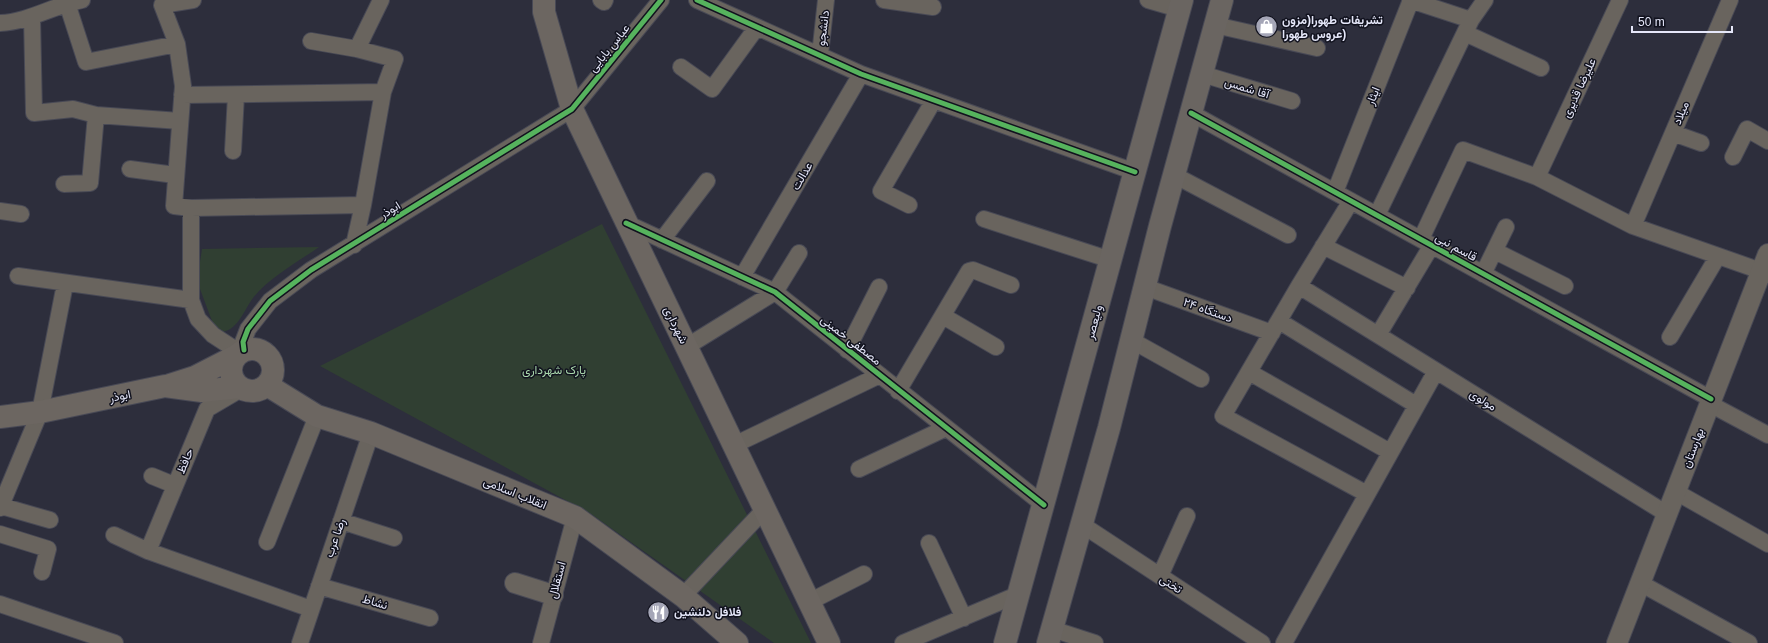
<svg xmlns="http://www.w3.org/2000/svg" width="1768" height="643" font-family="Helvetica,Vazirmatn,sans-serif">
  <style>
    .green { fill: #303f32 }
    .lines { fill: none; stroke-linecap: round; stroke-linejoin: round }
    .minor-casing { stroke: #484955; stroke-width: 18 }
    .tertiary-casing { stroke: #484955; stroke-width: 22 }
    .secondary-casing { stroke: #484955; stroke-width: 24 }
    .primary-casing { stroke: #484955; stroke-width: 24 }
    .minor { stroke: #69645e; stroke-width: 16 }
    .tertiary { stroke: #69645e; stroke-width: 20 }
    .secondary { stroke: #6c6661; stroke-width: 22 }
    .primary { stroke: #6a6561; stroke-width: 22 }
    .cycleway-casing { stroke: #11121e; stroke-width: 8 }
    .cycleway { stroke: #56b35d; stroke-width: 5 }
    .labels { text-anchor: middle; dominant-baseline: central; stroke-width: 3; stroke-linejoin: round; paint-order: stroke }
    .poi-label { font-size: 12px; font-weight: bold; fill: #e5e7f9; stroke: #11121e; text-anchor: start }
    .street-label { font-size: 12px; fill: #e5e7f9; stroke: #11121e }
    .park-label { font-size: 12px; fill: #aad8ad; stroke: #11121e }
  </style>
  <rect width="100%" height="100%" fill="#2d2e3c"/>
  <path class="green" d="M 602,224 L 811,643 L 774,643 L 591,514 L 320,366 Z
    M 319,247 C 299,261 267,279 253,298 C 244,310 239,328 223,332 L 215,329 L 197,281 L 202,249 Z"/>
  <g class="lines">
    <defs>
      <path id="minor" d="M 66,0 L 86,62 L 177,44
        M 193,0 L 162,5 L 177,44 L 183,86 L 174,206 L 191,208 L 363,205
        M 601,0 L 604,2 L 605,0
        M 697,0 L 861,74 L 1135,172
        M 884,0 L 933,7
        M 1148,0 L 1179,9
        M 1410,0 L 1471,20
        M 32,17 L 34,113 L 73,109 L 96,115 L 180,121
        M 0,23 C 29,22 54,5 82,0
        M 1215,25 L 1317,48
        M 1465,33 L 1541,68
        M 311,41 L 357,49 L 395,59 L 383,92 L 363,205 L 354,245
        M 357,49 L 381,0
        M 820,55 L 826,0
        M 681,67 L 712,89 L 757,27
        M 1202,74 L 1292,101
        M 182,95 L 383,92
        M 1191,113 L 1711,399
        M 1673,133 L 1701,143
        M 233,151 L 236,95
        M 1733,157 L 1747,129 L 1768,141
        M 130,169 L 175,175
        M 1174,175 L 1288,235
        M 1537,177 L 1620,0
        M 64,184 L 90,183 L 96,115
        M 1335,192 L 1411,0
        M 1351,201 L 1299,286 L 1223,416 L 1367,494
        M 909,205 L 881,191 L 934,100
        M 191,208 L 191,300 L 198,319 L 213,335 L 239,352
        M 0,211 L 21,214
        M 1377,215 L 1471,20 L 1485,0
        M 984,219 L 1111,260
        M 626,223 L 775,292 L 1044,505
        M 1633,226 L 1730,0
        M 1421,239 L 1463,150 L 1537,177 L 1633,226 L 1761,271 L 1768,275
        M 662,240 L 707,181
        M 1323,246 L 1407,288
        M 1495,251 L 1565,286
        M 1483,274 L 1506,227
        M 18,276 L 191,300
        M 742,277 L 861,74
        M 1299,286 L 1667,514
        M 1145,287 L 1272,333
        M 943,316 L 996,347
        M 1279,321 L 1416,405
        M 1378,335 L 1432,245
        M 1670,337 L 1718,256
        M 1131,340 L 1201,379
        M 686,347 L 775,292 L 799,253
        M 244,350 L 243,342 L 248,329 L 270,301 L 311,270 L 572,109 L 661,0
        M 847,350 L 879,287
        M 1249,372 L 1390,452
        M 898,391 L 969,271 L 973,270 L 1011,285
        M 1710,404 L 1768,435
        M 734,445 L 880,375
        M 859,469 L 946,428
        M 152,476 L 174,485
        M 1676,492 L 1768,544
        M 1,506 L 50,520
        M 0,508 L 40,412 L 65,284
        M 341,521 L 394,538
        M 1081,524 L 1262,643
        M 0,534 L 48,549 L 42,572
        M 114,535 L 148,551 L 311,609
        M 267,542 L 317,416
        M 929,543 L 964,618
        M 148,551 L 207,409 L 241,389
        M 1160,576 L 1187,516
        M 1640,583 L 1749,643
        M 319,586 L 430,618
        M 683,596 L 765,509
        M 809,602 L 864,574
        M 0,604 L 115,643
        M 1052,629 L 1095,643
        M 300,643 L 371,433
        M 541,643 L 575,517
        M 903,643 L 1019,594
        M 1284,643 L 1436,371"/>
      <path id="tertiary" d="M 515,583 L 553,595
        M 1617,643 L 1768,254"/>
      <path id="secondary" d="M 544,0 L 544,12 L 572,109 L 829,643
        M231 370a21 21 0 1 1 42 0a21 21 0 1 1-42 0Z
        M 170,385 L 195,377 L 232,358
        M 267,385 L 317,416 L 371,433 L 575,517 L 683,596 L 737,643
        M 0,417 L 40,412 L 165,386 L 202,391 L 240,387"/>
      <path id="primary" d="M 1005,643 L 1182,0
        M 1048,643 L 1109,428 L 1160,226 L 1222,0"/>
    </defs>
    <use href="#minor" class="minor-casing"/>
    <use href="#tertiary" class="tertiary-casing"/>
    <use href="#secondary" class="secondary-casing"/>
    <use href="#primary" class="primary-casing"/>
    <use href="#minor" class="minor"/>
    <use href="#tertiary" class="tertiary"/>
    <use href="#secondary" class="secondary"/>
    <use href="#primary" class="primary"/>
    <defs>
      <path id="cycleway" d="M 697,0 L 861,74 L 1135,172
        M 1191,113 L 1711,399
        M 626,223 L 775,292 L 1044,505
        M 244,350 L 243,342 L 248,329 L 270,301 L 311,270 L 572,109 L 661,0"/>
    </defs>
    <use href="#cycleway" class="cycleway-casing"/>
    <use href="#cycleway" class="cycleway"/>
  </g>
  <defs>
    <symbol id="shop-disc" viewBox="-11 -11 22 22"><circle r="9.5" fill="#a5a6b7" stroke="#11121e"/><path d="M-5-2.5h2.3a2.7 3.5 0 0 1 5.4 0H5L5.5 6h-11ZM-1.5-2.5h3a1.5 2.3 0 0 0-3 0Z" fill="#fff"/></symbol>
    <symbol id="restaurant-disc" viewBox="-11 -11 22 22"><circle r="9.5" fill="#a5a6b7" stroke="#11121e"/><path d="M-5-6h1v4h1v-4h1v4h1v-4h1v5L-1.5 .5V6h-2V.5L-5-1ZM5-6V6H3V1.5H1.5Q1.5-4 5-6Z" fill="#fff"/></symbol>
  </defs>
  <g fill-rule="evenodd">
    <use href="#shop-disc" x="1254" y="14" width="25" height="25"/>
    <use href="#restaurant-disc" x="646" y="600" width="25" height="25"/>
  </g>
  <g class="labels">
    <g class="poi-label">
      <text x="1282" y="20">تشریفات طهورا(مزون<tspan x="1282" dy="14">عروس طهورا)</tspan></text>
      <text x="674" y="612">فلافل دلنشین</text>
    </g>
    <g class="street-label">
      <text transform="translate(823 28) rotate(-83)">دانشجو</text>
      <text transform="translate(609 48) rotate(-51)">عباس بابایی</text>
      <text transform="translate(1247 88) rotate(17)">آقا شمس</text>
      <text transform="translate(1579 88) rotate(-65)">علیرضا قدیری</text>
      <text transform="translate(1373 96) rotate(-68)">ایثار</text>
      <text transform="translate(1681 113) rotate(-67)">میلاد</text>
      <text transform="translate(802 176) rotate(-60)">عدالت</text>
      <text transform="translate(390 210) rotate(-32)">ابوذر</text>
      <text transform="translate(1456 247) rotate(29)">قاسم نبی</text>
      <text transform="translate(1208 310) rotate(20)">۲۴ دستگاه</text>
      <text transform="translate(1094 322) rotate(-75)">ولیعصر</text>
      <text transform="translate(676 325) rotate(64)">شهرداری</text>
      <text transform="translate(851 340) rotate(38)">مصطفی خمینی</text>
      <text transform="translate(120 396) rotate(-11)">ابوذر</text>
      <text transform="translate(1483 400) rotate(32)">مولوی</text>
      <text transform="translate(1693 448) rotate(-69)">بهارستان</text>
      <text transform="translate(185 461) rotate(-67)">حافظ</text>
      <text transform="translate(515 493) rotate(22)">انقلاب اسلامی</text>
      <text transform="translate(335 538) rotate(-71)">رضا عرب</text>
      <text transform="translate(557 580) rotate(-75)">استقلال</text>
      <text transform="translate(1171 584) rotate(33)">تختی</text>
      <text transform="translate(375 602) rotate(16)">نشاط</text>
    </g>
    <g class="park-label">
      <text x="554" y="370">پارک شهرداری</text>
    </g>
  </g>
  <path d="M1632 26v6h100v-6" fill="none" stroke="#e5e7f9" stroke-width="2"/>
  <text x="1638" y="26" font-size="12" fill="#e5e7f9" stroke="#11121e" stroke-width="3" paint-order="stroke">50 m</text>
</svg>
